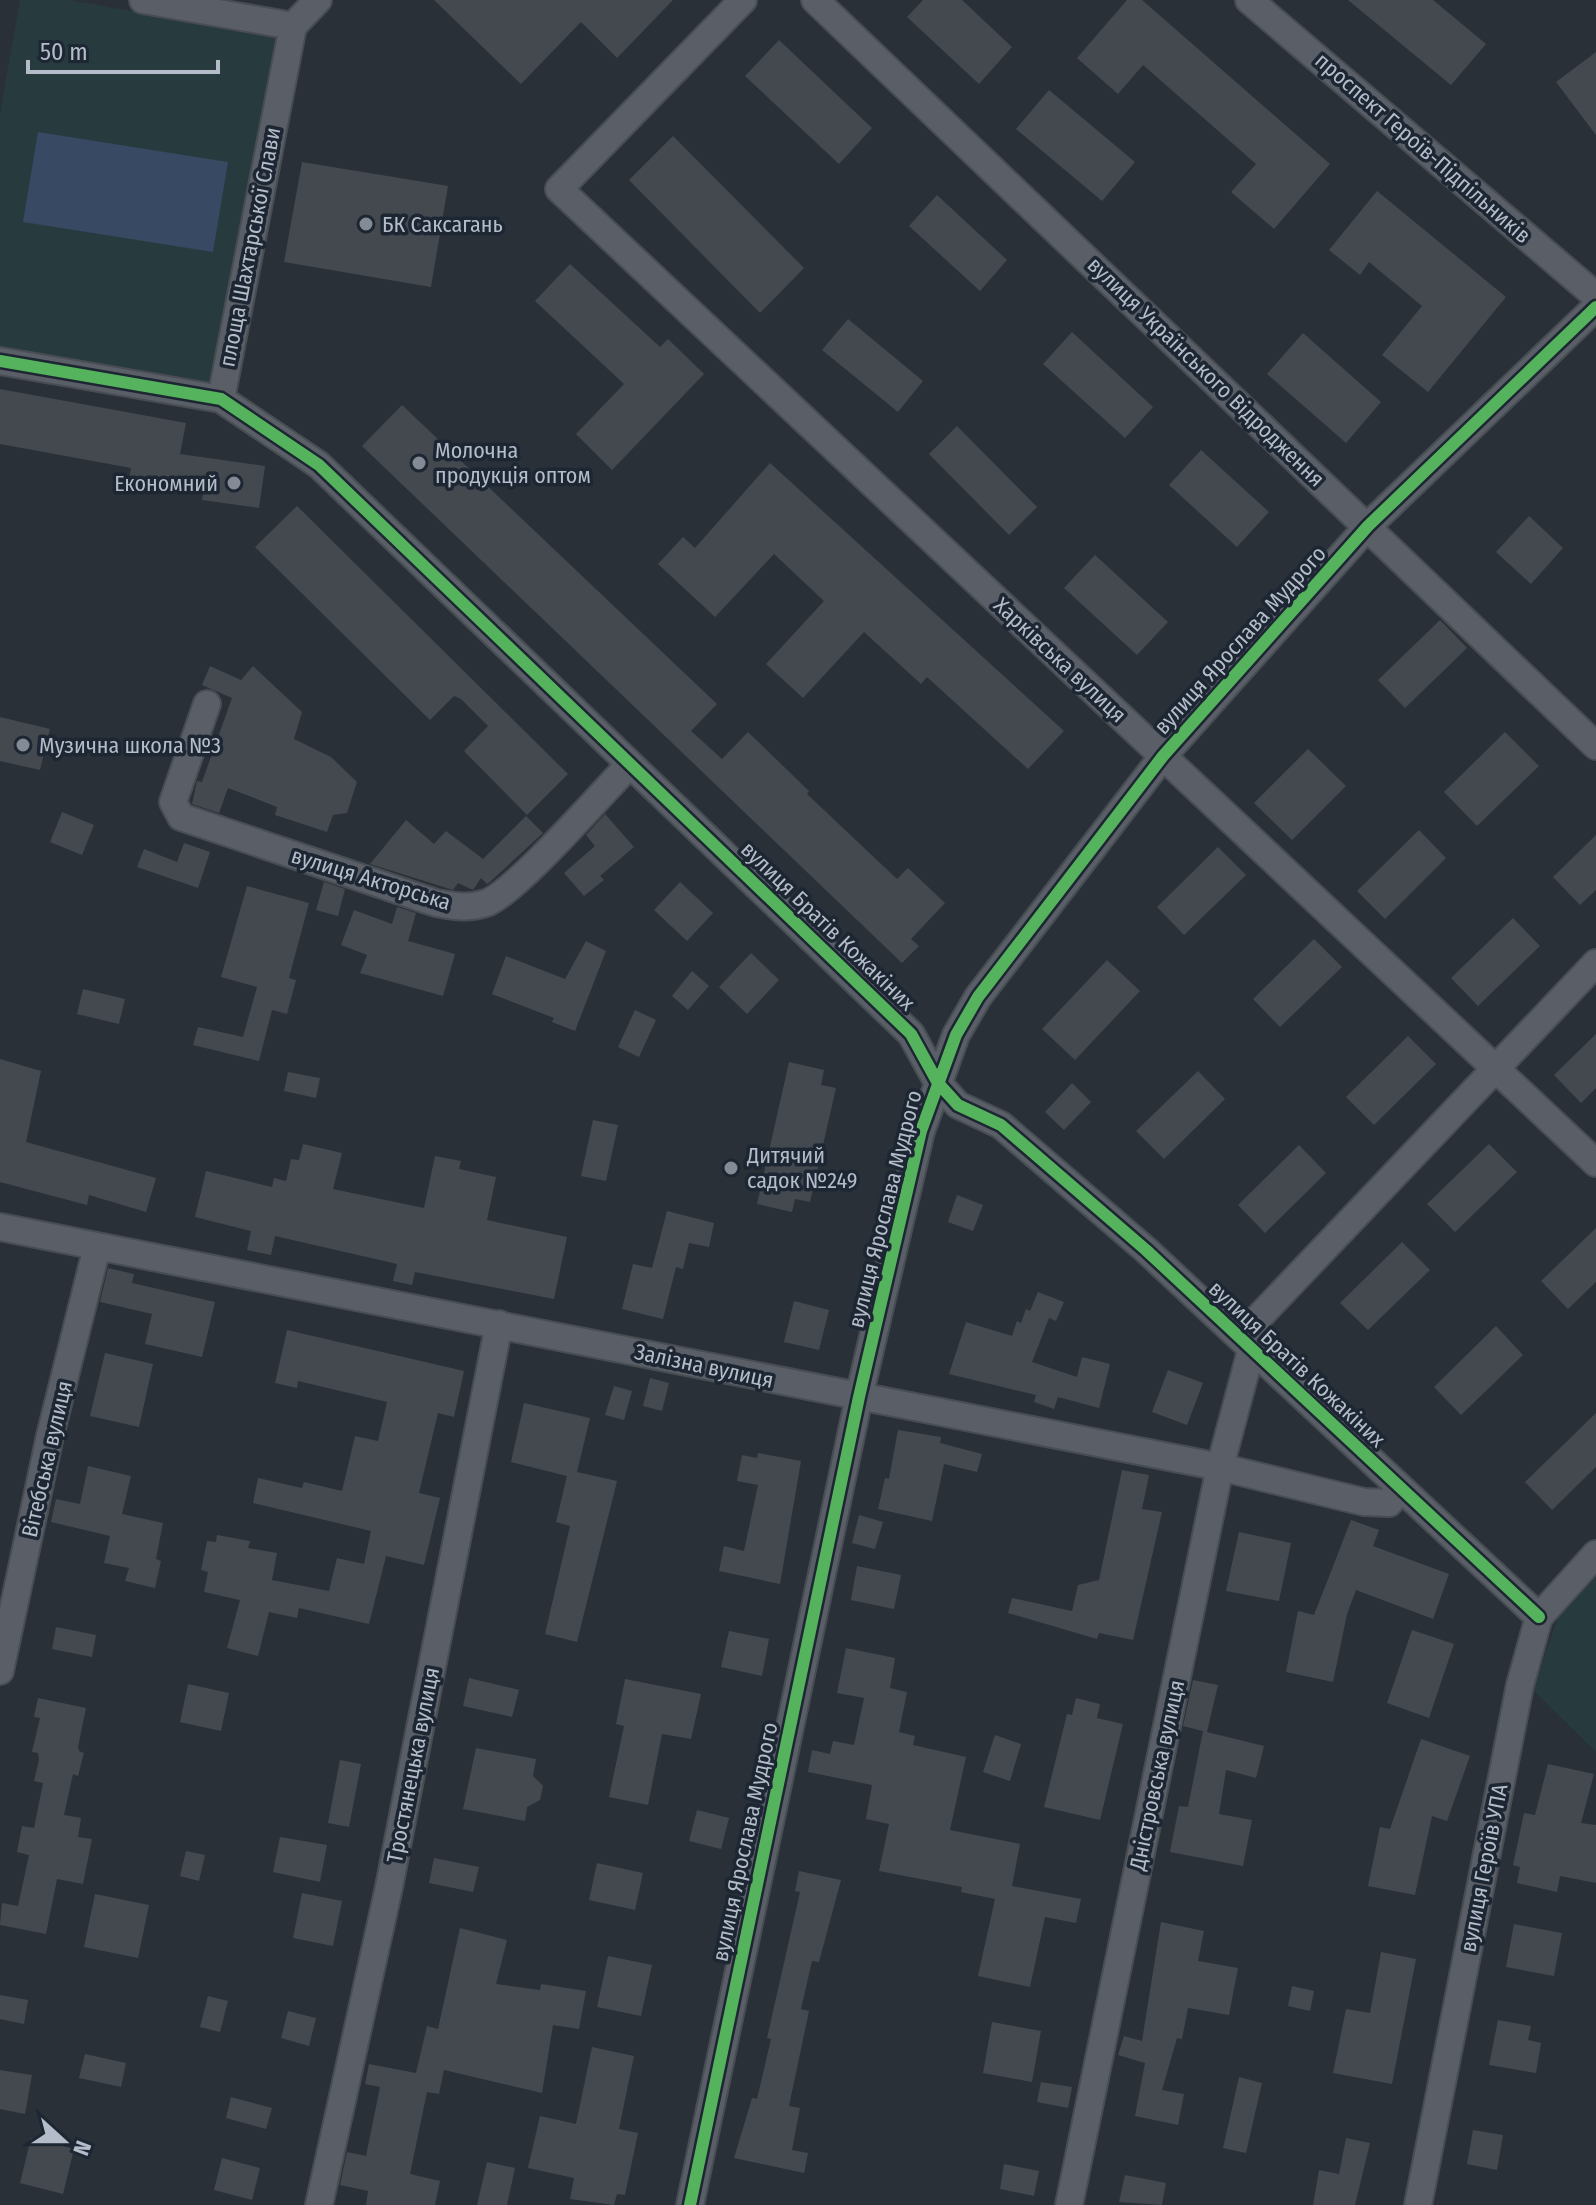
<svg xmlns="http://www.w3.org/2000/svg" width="1596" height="2205" font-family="'Fira Sans Condensed',sans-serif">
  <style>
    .green { fill: #273a3e }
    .water { fill: #384963 }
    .building { fill: #444950 }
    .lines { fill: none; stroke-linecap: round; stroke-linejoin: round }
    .minor-casing { stroke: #484c53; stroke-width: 30 }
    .minor { stroke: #5a5e66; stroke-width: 26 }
    .cycleway-casing { stroke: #1d2633; stroke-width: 17 }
    .cycleway { stroke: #56b35d; stroke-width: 12 }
    .poi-dot { fill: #848b96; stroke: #1d2633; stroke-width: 3 }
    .labels { text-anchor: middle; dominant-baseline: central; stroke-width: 7; stroke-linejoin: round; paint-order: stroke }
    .street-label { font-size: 22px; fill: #b4bcc9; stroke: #1d2633 }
    .poi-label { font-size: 22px; fill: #b4bcc9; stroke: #1d2633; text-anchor: start }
  </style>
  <rect width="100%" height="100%" fill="#2a3038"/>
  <path class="green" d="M 20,0 L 69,0 L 281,37 L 218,392 L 0,354 L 0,113 Z
    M 1596,1555 L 1596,1752 L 1533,1690 L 1570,1582 Z"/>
  <path class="water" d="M 38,132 L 228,162 L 213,252 L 23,222 Z"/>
  <path class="building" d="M 434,0 L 673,0 L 617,58 L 581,22 L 521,84 Z
    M 923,0 L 962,0 L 1012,47 L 979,84 L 907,17 Z
    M 1127,0 L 1142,0 L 1330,164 L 1274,229 L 1231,192 L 1256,164 L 1143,65 L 1118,94 L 1077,58 Z
    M 1348,0 L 1433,0 L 1486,44 L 1451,85 Z
    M 779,40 L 872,128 L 839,164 L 745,76 Z
    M 1596,52 L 1596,135 L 1556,82 Z
    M 1049,90 L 1135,162 L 1102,201 L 1016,129 Z
    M 673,136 L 804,268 L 760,313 L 629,180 Z
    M 302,162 L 448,186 L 431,287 L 284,262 Z
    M 1377,191 L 1506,297 L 1428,392 L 1382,355 L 1422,306 L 1369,262 L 1360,275 L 1329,250 Z
    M 937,195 L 1007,260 L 980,291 L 909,226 Z
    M 570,264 L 660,347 L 668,339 L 704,374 L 612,470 L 576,434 L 624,384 L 535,301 Z
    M 848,319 L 923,381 L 898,412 L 822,350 Z
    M 1072,332 L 1153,407 L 1125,438 L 1043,364 Z
    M 1303,333 L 1381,402 L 1346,443 L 1267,374 Z
    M 0,389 L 186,423 L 180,454 L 265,466 L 259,508 L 202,500 L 203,494 L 129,480 L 131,468 L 0,444 Z
    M 402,405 L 717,704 L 691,731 L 722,759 L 748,732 L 809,791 L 807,794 L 897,879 L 908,868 L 945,903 L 911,939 L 919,946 L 902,963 L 362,446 Z
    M 957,426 L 1037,507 L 1009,535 L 929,454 Z
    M 1201,450 L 1269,512 L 1237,547 L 1169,485 Z
    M 770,463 L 1064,731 L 1028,769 L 927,677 L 921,684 L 864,632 L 803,698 L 766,664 L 824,601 L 774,554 L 715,617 L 658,564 L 683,537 L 695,548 Z
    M 297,506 L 568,774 L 527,815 L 464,751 L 488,726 L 461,699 L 454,696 L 430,720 L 255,547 Z
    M 1529,516 L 1563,548 L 1531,584 L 1496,552 Z
    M 1095,555 L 1168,622 L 1137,655 L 1064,588 Z
    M 1440,620 L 1467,648 L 1405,708 L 1378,680 Z
    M 210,666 L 241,680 L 253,666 L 302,712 L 294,739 L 331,757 L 357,782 L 347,813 L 333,815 L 327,832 L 275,815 L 277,807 L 228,788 L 219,813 L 192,804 L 197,781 L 202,782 L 232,698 L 202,685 Z
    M 0,717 L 50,729 L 40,770 L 0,761 Z
    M 1505,732 L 1539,766 L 1477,826 L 1444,792 Z
    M 1308,749 L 1346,786 L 1292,840 L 1254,803 Z
    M 62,812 L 94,825 L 82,855 L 50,842 Z
    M 605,814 L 634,847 L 600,876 L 604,880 L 584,896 L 564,873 L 595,846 L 586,835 Z
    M 526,816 L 543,833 L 490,882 L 487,884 L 481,878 L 473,890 L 458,883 L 453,890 L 370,864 L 406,820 L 434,844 L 446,831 L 483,859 Z
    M 1419,830 L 1446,858 L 1385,919 L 1357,891 Z
    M 1596,835 L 1596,890 L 1580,905 L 1553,877 Z
    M 184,843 L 210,852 L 198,888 L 137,867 L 144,849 L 177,862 Z
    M 1218,847 L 1246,875 L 1184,935 L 1157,907 Z
    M 324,882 L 345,889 L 338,916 L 316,910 Z
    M 680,882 L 713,913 L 687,941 L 654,910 Z
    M 247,886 L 309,903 L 289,978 L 296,980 L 287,1014 L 272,1010 L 259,1061 L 193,1045 L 198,1027 L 243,1037 L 257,987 L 221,977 Z
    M 397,907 L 416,913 L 408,941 L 455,954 L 443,996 L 360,973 L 367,955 L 341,945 L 354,910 L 392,924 Z
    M 1513,918 L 1540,946 L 1478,1006 L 1451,978 Z
    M 1314,939 L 1342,967 L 1280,1027 L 1253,999 Z
    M 586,941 L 606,951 L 575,1031 L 552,1022 L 554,1018 L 492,994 L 506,956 L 565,979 Z
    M 751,953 L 779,980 L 747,1014 L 719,987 Z
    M 1107,960 L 1140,991 L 1075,1060 L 1042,1029 Z
    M 692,971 L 709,986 L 688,1010 L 672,996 Z
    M 83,989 L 125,999 L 119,1024 L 77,1014 Z
    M 635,1010 L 656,1020 L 639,1057 L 618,1047 Z
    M 1596,1034 L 1596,1088 L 1581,1103 L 1554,1075 Z
    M 1408,1036 L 1436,1064 L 1374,1125 L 1346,1097 Z
    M 0,1059 L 41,1071 L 26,1142 L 156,1178 L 146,1212 L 89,1195 L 87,1205 L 0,1182 Z
    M 789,1062 L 824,1070 L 821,1085 L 836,1088 L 810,1202 L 795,1199 L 792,1212 L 757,1204 Z
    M 1198,1071 L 1225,1099 L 1164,1159 L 1136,1131 Z
    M 288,1072 L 320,1078 L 316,1098 L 284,1091 Z
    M 1072,1083 L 1091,1102 L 1064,1130 L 1045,1112 Z
    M 593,1120 L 618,1125 L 606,1181 L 581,1176 Z
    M 303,1144 L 342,1153 L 333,1189 L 424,1208 L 435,1156 L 461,1161 L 459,1169 L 496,1177 L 487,1220 L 567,1237 L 554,1299 L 415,1272 L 412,1285 L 393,1281 L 397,1264 L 275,1236 L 271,1255 L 247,1250 L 251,1231 L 195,1217 L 206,1171 L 272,1187 L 274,1178 L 286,1181 L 291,1159 L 299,1160 Z
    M 1489,1144 L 1517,1172 L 1455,1232 L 1427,1204 Z
    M 1299,1145 L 1326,1173 L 1265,1233 L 1238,1205 Z
    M 957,1195 L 983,1205 L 973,1231 L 948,1222 Z
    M 667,1211 L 714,1223 L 709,1247 L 689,1243 L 683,1269 L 676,1267 L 663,1319 L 622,1309 L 633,1264 L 652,1268 Z
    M 1596,1228 L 1596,1282 L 1568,1309 L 1541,1281 Z
    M 1402,1242 L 1430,1270 L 1368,1330 L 1340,1303 Z
    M 108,1268 L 134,1274 L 132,1283 L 215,1302 L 202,1357 L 145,1344 L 152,1314 L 100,1302 Z
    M 1038,1292 L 1064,1302 L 1056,1321 L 1049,1318 L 1032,1362 L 1077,1377 L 1082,1357 L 1110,1364 L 1099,1408 L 1058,1397 L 1054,1409 L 1034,1402 L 1036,1395 L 949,1374 L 966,1322 L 1012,1336 L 1017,1321 L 1021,1323 L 1026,1309 L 1030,1311 Z
    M 794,1301 L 829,1310 L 819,1350 L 784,1342 Z
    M 1496,1326 L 1523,1355 L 1461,1415 L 1434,1387 Z
    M 287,1330 L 464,1371 L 454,1417 L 438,1413 L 419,1493 L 440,1498 L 424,1565 L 386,1556 L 369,1624 L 299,1608 L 297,1618 L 269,1612 L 258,1656 L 227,1648 L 240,1600 L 204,1592 L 208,1572 L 201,1570 L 207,1541 L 216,1542 L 217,1535 L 250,1541 L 248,1548 L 277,1553 L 272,1580 L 329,1591 L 337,1558 L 364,1564 L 371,1531 L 253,1503 L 258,1478 L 302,1488 L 304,1482 L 342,1491 L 355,1436 L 378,1441 L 387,1402 L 298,1381 L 297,1388 L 275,1383 Z
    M 105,1353 L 153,1364 L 139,1427 L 90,1416 Z
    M 1168,1370 L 1203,1383 L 1187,1425 L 1152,1412 Z
    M 650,1378 L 669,1383 L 662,1411 L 643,1406 Z
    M 614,1386 L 632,1391 L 624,1420 L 605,1415 Z
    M 524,1403 L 590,1418 L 577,1472 L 617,1481 L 577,1642 L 545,1634 L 570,1526 L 556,1522 L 567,1476 L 511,1462 Z
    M 1596,1413 L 1596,1467 L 1552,1510 L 1525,1482 Z
    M 898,1430 L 941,1437 L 940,1443 L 982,1454 L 977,1472 L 944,1464 L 932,1521 L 878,1509 L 885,1478 L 889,1479 Z
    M 758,1453 L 801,1461 L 780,1584 L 719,1571 L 724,1546 L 744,1551 L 758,1485 L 737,1481 L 742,1455 L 757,1458 Z
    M 88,1466 L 131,1476 L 122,1514 L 163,1523 L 156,1559 L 161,1561 L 155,1588 L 125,1581 L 129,1568 L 104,1563 L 110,1536 L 51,1522 L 56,1499 L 80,1504 Z
    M 1122,1470 L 1149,1475 L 1142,1509 L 1162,1512 L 1133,1640 L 1099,1633 L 1097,1639 L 1008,1613 L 1012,1598 L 1072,1611 L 1078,1585 L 1099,1580 Z
    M 859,1515 L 883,1522 L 875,1549 L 852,1543 Z
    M 1351,1520 L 1379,1530 L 1373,1546 L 1449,1574 L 1433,1619 L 1356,1590 L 1347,1614 L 1333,1682 L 1286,1672 L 1298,1611 L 1314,1615 Z
    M 1239,1532 L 1291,1543 L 1279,1601 L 1226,1591 Z
    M 857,1566 L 901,1575 L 894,1609 L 851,1600 Z
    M 56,1627 L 96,1635 L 92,1657 L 52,1649 Z
    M 1412,1630 L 1454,1644 L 1429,1718 L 1387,1703 Z
    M 729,1631 L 769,1639 L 762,1676 L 721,1667 Z
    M 846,1648 L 895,1658 L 890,1688 L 907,1692 L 899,1732 L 915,1736 L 913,1745 L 966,1757 L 950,1830 L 1020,1844 L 1012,1886 L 1081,1899 L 1076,1923 L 1045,1917 L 1030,1987 L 978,1976 L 995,1899 L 961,1892 L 962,1887 L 879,1871 L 889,1824 L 866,1819 L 872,1785 L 808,1772 L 812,1750 L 830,1754 L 833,1741 L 854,1745 L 864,1698 L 837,1693 Z
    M 469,1678 L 519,1690 L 512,1717 L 463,1706 Z
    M 625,1679 L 701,1694 L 691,1739 L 662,1734 L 648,1805 L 609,1797 L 624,1726 L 616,1724 Z
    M 1193,1680 L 1218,1685 L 1207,1732 L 1264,1746 L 1256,1778 L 1226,1770 L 1219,1814 L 1252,1820 L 1243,1866 L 1170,1852 L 1179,1806 L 1188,1807 L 1203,1731 L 1183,1726 Z
    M 188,1684 L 229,1693 L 221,1731 L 180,1722 Z
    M 38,1698 L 86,1708 L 78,1747 L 79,1751 L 84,1753 L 78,1776 L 73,1774 L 64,1815 L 81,1818 L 78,1837 L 92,1839 L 83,1884 L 57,1879 L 46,1934 L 0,1925 L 2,1903 L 18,1906 L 29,1855 L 17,1852 L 22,1826 L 34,1828 L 43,1783 L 34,1781 L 39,1760 L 38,1753 L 32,1752 L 40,1718 L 34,1717 Z
    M 1076,1698 L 1100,1704 L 1097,1718 L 1123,1724 L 1100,1820 L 1044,1807 L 1067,1714 L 1072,1715 Z
    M 995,1735 L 1021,1744 L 1010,1781 L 983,1772 Z
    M 1421,1739 L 1470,1756 L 1447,1821 L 1432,1816 L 1415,1895 L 1368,1886 L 1380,1827 L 1390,1829 Z
    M 476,1748 L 536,1759 L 533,1776 L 543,1786 L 540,1800 L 527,1807 L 525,1821 L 463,1809 Z
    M 340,1760 L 361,1764 L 349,1827 L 328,1823 Z
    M 1548,1764 L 1594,1774 L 1581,1823 L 1596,1825 L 1596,1883 L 1560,1876 L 1557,1892 L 1517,1883 L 1520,1867 L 1513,1865 L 1524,1813 L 1535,1815 Z
    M 697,1810 L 729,1818 L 721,1849 L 689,1841 Z
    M 280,1837 L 327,1845 L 320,1882 L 273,1872 Z
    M 186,1851 L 205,1855 L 199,1881 L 180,1876 Z
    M 434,1858 L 479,1867 L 473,1892 L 429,1883 Z
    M 597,1863 L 643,1873 L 635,1910 L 589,1900 Z
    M 799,1871 L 841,1880 L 819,1962 L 812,1961 L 801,2009 L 809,2011 L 789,2106 L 800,2108 L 792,2150 L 808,2153 L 804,2173 L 734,2158 L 752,2098 L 757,2099 L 771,2039 L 767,2038 L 800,1892 L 795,1891 Z
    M 302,1893 L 342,1901 L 333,1946 L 293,1938 Z
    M 95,1894 L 149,1905 L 138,1958 L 84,1947 Z
    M 1161,1922 L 1204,1931 L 1198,1961 L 1238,1968 L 1229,2015 L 1188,2008 L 1182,2039 L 1177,2038 L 1162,2090 L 1184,2094 L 1178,2125 L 1135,2116 L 1145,2063 L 1118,2055 L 1124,2036 L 1142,2041 Z
    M 1514,1924 L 1562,1933 L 1554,1976 L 1506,1967 Z
    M 460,1928 L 507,1940 L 496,1984 L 540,1990 L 541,1984 L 586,1991 L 579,2029 L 553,2025 L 542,2093 L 444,2070 L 439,2094 L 427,2092 L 410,2174 L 440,2181 L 435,2205 L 366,2205 L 368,2191 L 340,2185 L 347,2152 L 366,2156 L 380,2087 L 365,2084 L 369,2064 L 416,2073 L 427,2026 L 438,2029 Z
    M 1381,1952 L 1416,1959 L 1392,2084 L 1333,2073 L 1346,2009 L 1370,2013 Z
    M 608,1956 L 652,1965 L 641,2016 L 597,2007 Z
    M 1292,1986 L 1314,1991 L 1310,2011 L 1288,2006 Z
    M 0,1995 L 28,2000 L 24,2024 L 0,2019 Z
    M 208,1996 L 228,2001 L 220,2032 L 200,2027 Z
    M 288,2011 L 316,2018 L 309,2046 L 281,2038 Z
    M 1498,2020 L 1531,2026 L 1528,2040 L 1541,2043 L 1536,2073 L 1489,2065 Z
    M 992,2022 L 1041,2031 L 1032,2082 L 983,2073 Z
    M 592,2047 L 634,2056 L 619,2129 L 638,2133 L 625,2195 L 617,2194 L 614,2205 L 570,2199 L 574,2178 L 528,2168 L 540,2116 L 576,2124 Z
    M 85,2054 L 126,2063 L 121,2087 L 79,2078 Z
    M 0,2070 L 32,2075 L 25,2114 L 0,2109 Z
    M 1239,2077 L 1262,2083 L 1246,2153 L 1223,2148 Z
    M 1041,2082 L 1072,2087 L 1068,2108 L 1037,2102 Z
    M 231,2097 L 272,2108 L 266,2129 L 226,2118 Z
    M 1473,2130 L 1503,2135 L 1497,2170 L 1467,2164 Z
    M 31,2138 L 74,2149 L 63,2194 L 20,2183 Z
    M 1346,2138 L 1370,2143 L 1355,2205 L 1313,2205 L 1319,2170 L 1339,2174 Z
    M 222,2158 L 260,2168 L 252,2200 L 214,2190 Z
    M 487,2162 L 515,2168 L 507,2205 L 477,2205 Z
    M 1004,2164 L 1039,2171 L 1034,2196 L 1000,2189 Z
    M 1125,2175 L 1166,2183 L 1162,2205 L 1119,2202 Z"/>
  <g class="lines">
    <defs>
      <path id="minor" d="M 143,0 L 293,26
        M 743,0 L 559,189 L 1596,1163
        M 815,0 L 1596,746
        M 1249,0 L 1596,296
        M 293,26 L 318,0
        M 0,361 L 221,399 L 319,465 L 911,1034 L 938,1083 L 958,1105 L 1001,1125 L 1146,1250 L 1539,1617
        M 221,399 L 293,26
        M 207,704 L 173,802 L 181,817 L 436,903 C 454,906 468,909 486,903 C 515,893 603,792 630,764
        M 0,1227 L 1220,1467 L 1364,1502 L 1389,1503 L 1401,1489
        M 1241,1336 L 1596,963
        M 0,1671 L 50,1436 L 97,1247
        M 319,2205 L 389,1887 L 499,1324
        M 690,2205 L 859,1397 L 921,1131 L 956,1035 L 978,997 L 1163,756 L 1368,526 L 1596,307
        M 1069,2205 L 1220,1467 L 1252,1347
        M 1418,2205 L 1520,1685 L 1539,1617 L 1596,1554"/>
    </defs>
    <use href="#minor" class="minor-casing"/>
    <use href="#minor" class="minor"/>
    <defs>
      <path id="cycleway" d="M 0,361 L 221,399 L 319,465 L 911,1034 L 938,1083 L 958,1105 L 1001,1125 L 1146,1250 L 1539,1617
        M 690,2205 L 859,1397 L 921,1131 L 956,1035 L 978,997 L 1163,756 L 1368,526 L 1596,307"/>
    </defs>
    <use href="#cycleway" class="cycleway-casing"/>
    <use href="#cycleway" class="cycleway"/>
  </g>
  <g class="poi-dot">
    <circle cx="366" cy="224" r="8"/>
    <circle cx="419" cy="463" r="8"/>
    <circle cx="234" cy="483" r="8"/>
    <circle cx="23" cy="745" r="8"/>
    <circle cx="731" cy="1168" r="8"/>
  </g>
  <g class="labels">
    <g class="street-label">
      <text transform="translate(1423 148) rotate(41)">проспект Героїв-Підпільників</text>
      <text transform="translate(250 247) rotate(-79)">площа Шахтарської Слави</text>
      <text transform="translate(1206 372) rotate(44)">вулиця Українського Відродження</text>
      <text transform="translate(1240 640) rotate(-48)">вулиця Ярослава Мудрого</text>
      <text transform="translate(1060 660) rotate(43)">Харківська вулиця</text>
      <text transform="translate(371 879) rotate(17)">вулиця Акторська</text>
      <text transform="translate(828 926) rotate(44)">вулиця Братів Кожакіних</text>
      <text transform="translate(885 1209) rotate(-76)">вулиця Ярослава Мудрого</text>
      <text transform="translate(1297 1364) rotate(43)">вулиця Братів Кожакіних</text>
      <text transform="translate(704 1366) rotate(12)">Залізна вулиця</text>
      <text transform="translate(47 1459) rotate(-77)">Вітебська вулиця</text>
      <text transform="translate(413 1765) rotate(-79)">Тростянецька вулиця</text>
      <text transform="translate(1157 1775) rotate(-78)">Дністровська вулиця</text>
      <text transform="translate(745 1842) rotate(-78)">вулиця Ярослава Мудрого</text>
      <text transform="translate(1484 1868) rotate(-79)">вулиця Героїв УПА</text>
    </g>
    <g class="poi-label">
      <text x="382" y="224">БК Саксагань</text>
      <text x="435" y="450">Молочна<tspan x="435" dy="25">продукція оптом</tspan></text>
      <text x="218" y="483" text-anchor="end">Економний</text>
      <text x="39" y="745">Музична школа №3</text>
      <text x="747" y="1155">Дитячий<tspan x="747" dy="25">садок №249</tspan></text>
    </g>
  </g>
  <g transform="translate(64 2141) rotate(111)" stroke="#1d2633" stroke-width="6" paint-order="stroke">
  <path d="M0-6L14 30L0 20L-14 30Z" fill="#b4bcc9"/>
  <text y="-12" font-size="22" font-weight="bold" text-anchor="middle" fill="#b4bcc9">N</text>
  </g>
  <path d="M28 60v12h190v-12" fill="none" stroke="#b4bcc9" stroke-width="4"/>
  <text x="40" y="60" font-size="24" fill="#b4bcc9" stroke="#1d2633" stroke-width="6" paint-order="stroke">50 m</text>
</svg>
